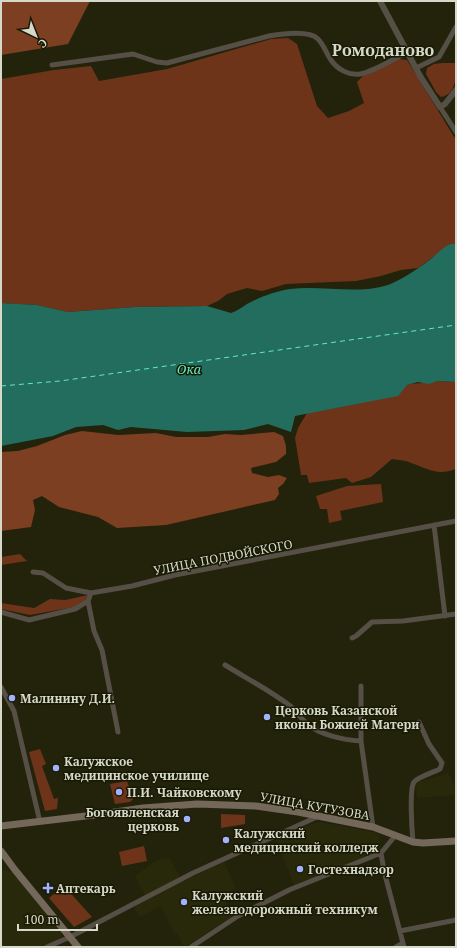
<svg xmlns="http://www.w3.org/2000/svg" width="457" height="948" font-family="'Noto Serif',serif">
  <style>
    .built { fill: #28290a }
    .green { fill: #6d3419 }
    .forest { fill: #7d3f21 }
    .water { fill: #226d5d }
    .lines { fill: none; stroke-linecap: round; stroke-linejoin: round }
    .ferry { stroke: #61e9cb; stroke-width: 1; stroke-dasharray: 5 4; stroke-linecap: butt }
    .minor { stroke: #554f46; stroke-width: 5 }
    .tertiary { stroke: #554f46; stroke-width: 6 }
    .secondary { stroke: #73685a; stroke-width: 7 }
    .poi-dot { fill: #a3b2fd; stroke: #191a04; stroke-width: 1.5 }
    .labels { text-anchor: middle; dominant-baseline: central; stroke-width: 3; stroke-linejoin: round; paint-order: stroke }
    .street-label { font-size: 12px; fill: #d6d8c9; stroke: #191a04 }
    .poi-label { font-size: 12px; font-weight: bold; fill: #d6d8c9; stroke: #191a04; text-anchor: start }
    .water-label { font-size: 13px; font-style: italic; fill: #61e9cb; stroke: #191a04 }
    .district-label { font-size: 16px; font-weight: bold; fill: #d6d8c9; stroke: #191a04 }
  </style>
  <rect width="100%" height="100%" fill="#23230c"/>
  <path class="built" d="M 448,773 L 454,785 L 455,795 L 417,798 L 416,784 L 419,782 Z
    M 320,822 L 373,832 L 379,835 L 381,848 L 378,853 L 294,885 L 275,837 L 314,823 Z
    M 170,858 L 182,882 L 224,862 L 236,888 L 232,891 L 227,899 L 226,905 L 233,916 L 185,947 L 184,947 L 177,933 L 175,934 L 161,906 L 139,917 L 134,907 L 147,899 L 135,876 L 157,860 Z
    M 1,869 L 14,873 L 61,932 L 62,937 L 58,940 L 42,947 L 1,947 Z"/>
  <path class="green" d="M 288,38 L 297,44 L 317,106 L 328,118 L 349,111 L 364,103 L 357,82 L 363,76 L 399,59 L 407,60 L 456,140 L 456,244 L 451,244 L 418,268 L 401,270 L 381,276 L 356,281 L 286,284 L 262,291 L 247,288 L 227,294 L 218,301 L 207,306 L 135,307 L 68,312 L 37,305 L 1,303 L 1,79 L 54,70 L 91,66 L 99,81 L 167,69 L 271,39 Z
    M 443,63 L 456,63 C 456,76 457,94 441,97 L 436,92 L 426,74 L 427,68 L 434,64 Z
    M 438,381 L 456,382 L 456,469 C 436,476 429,469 411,463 C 405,460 398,460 392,459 L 371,477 L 352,483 L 346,478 L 309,483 L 307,475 L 301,475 L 295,438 L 298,428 L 307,413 L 340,407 L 407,385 C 419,382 427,384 438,381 Z
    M 381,484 L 383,502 L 340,511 L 342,520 L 329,523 L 327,509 L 320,509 L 316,496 L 347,486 Z
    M 20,554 L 27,561 L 1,565 L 1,557 Z
    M 88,595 L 86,599 L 74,607 L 30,615 L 1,609 L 1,603 L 34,608 L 50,599 L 65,600 Z
    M 40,749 L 46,764 L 42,766 L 54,799 L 58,798 L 57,809 L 45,811 L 29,752 Z
    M 127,781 L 133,799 L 130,802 L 115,804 L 110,784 Z
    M 221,814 L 245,815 L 245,824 L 221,828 Z
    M 144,846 L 147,861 L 122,866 L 119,852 Z
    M 64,886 L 92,917 L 74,927 L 49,898 Z"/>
  <path class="forest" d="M 1,1 L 90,1 L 68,44 L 1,55 Z
    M 82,431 L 118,435 L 156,433 L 176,437 L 208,437 L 225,434 L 241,435 L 274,432 L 283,436 L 286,446 L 286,454 L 276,462 L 251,468 L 252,473 L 268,477 L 279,475 L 287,478 L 283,484 L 278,488 L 279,494 L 275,500 L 166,525 L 117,528 L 98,517 L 59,507 L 42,496 L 33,500 L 35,510 L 31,527 L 1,531 L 1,452 L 18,451 L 37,446 L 65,435 Z"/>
  <path class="water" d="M 451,244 L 456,244 L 456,382 L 438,381 L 429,384 L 418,382 L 407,385 L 398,396 L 295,416 L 291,432 L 268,424 L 244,430 L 187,432 L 131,427 L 118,430 L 103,425 L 76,427 L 53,436 L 1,446 L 1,303 L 37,305 L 68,312 L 135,307 L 207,306 L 231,313 C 237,311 242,307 247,304 C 260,297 276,291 290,289 C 322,285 356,295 388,285 C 401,280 421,267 432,258 C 438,253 444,246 451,244 Z"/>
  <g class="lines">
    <path class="ferry" d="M 1,386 L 60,381 L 456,325"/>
    <path class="minor" d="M 52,65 L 133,54 L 157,62 L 167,63 L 269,36 C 281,34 309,30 318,39 C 324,45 326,53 331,60 C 337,69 349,76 360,74 C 373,72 395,58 408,52
      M 416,68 L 439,57 L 456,27
      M 440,107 L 456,132
      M 434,525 L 445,616
      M 33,572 L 43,573 L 66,588 L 91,593
      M 88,601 L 94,631 L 102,650 L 118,732
      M 1,612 L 29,620 L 75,609 L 88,601 L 91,593 L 132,586 L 175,575 L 456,521
      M 352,638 L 356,636 L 372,622 L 403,621 L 456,614
      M 225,665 C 246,678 269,690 289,705 C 295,710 300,717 306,723 C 320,735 343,740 361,741
      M 361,686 L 361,741 L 373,827
      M 1,687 L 14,711 L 40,822
      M 413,842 C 412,831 409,789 414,782 C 418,777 434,772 440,769 L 442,763 L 429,744 L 419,722
      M 381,853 L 384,871 L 404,947
      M 400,931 L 456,920
      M 47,947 L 70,937 L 193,873 L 319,816
      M 191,947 L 238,916 L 289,890 L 381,853 L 395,836
      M 396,947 L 403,943"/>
    <path class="tertiary" d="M 380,1 L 420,76 L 440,107 L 445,104 L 456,90"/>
    <path class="secondary" d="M 1,826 L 94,815 L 143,808 L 197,804 L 256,806 L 298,812 L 373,827 L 413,842 L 423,843 L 456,841
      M 1,851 L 15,870 L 78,947"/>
  </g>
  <g class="poi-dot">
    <circle cx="12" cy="698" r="4"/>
    <circle cx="267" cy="717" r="4"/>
    <circle cx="56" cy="768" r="4"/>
    <circle cx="119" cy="792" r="4"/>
    <circle cx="187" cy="819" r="4"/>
    <circle cx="226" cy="840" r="4"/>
    <circle cx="300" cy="869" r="4"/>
    <path d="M46 882h4v4h4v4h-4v4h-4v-4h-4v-4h4z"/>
    <circle cx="184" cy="902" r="4"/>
  </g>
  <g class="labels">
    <g class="street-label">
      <text transform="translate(223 557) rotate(-11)">УЛИЦА ПОДВОЙСКОГО</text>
      <text transform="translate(315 806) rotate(10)">УЛИЦА КУТУЗОВА</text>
    </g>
    <g class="poi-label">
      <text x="20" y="698">Малинину Д.И.</text>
      <text x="275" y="710">Церковь Казанской<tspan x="275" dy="14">иконы Божией Матери</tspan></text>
      <text x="64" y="761">Калужское<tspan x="64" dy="14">медицинское училище</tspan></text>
      <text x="127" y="792">П.И. Чайковскому</text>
      <text x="179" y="812" text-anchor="end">Богоявленская<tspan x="179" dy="14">церковь</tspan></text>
      <text x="234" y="833">Калужский<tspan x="234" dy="14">медицинский колледж</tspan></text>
      <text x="308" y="869">Гостехнадзор</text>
      <text x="56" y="888">Аптекарь</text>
      <text x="192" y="895">Калужский<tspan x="192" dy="14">железнодорожный техникум</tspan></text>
    </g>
    <g class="water-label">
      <text x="189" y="369">Ока</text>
    </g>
    <g class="district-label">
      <text x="383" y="50">Ромоданово</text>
    </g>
  </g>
  <rect width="457" height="948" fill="none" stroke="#d6d8c9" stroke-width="4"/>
  <g transform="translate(36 36) rotate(137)" stroke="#191a04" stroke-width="3" paint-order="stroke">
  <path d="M0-3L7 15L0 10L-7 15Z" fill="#d6d8c9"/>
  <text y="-6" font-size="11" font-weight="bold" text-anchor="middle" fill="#d6d8c9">С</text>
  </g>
  <path d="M18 924v6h79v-6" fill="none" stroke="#d6d8c9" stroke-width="2"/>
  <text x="24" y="924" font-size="12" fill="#d6d8c9" stroke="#191a04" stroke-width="3" paint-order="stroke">100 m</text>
</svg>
